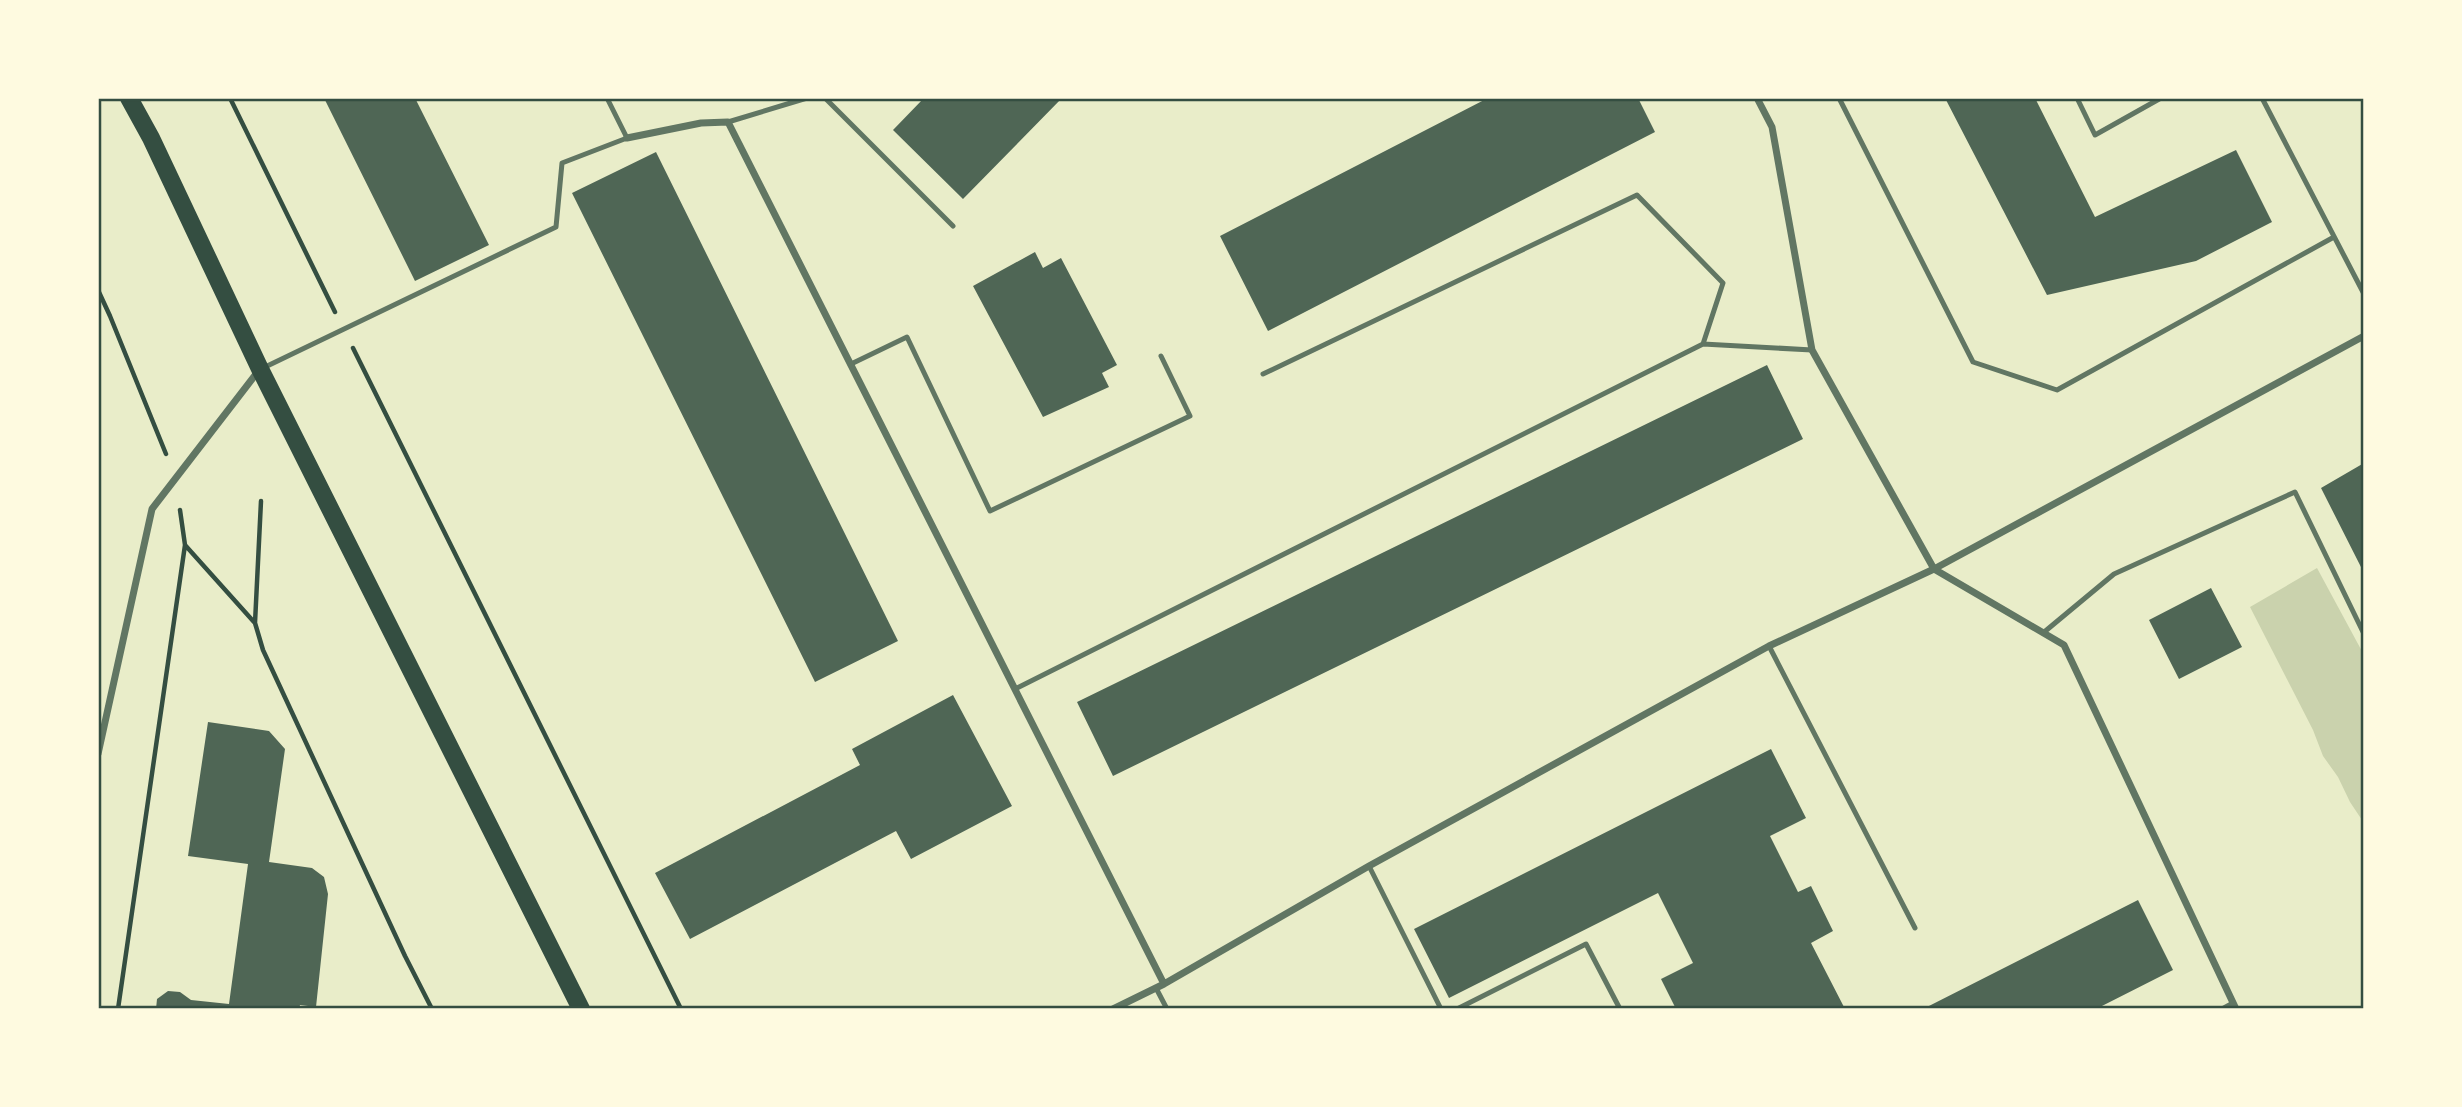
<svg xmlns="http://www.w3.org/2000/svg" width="2462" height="1107" font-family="Manrope,sans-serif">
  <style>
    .green { fill: #cad2ad }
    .building { fill: #4f6655 }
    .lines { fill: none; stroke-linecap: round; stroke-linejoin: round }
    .path { stroke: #344e41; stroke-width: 4.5 }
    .service { stroke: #617663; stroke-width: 5 }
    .minor { stroke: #617663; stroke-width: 7 }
    .primary { stroke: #344e41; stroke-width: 18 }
    .neatline { fill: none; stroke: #344e41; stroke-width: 2.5 }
  </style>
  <rect width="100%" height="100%" fill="#e9edc9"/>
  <path class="green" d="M 2317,568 L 2364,655 L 2364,823 L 2350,802 L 2338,777 L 2323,756 L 2313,730 L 2250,607 Z"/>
  <path class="building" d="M 324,98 L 415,98 L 489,245 L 415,281 Z
    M 924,98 L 1062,98 L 963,199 L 893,130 Z
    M 1488,98 L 1638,98 L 1655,132 L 1268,331 L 1220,236 Z
    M 1945,98 L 2035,98 L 2095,217 L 2236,150 L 2272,222 L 2196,261 L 2047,295 Z
    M 656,152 L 898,641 L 815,682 L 572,193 Z
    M 1035,252 L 1043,268 L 1061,258 L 1117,365 L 1102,373 L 1109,387 L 1043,417 L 973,286 Z
    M 1767,365 L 1803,439 L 1113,776 L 1077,702 Z
    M 2364,463 L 2364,573 L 2321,488 Z
    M 2211,588 L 2242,647 L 2179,679 L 2149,620 Z
    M 953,695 L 1012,806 L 911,859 L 896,831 L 690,939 L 655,873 L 860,765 L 852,749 Z
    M 208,722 L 269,731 L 285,749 L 269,862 L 312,868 L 324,877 L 328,894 L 316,1007 L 300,1005 L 299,1009 L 156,1009 L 157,999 L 168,991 L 180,992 L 191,1000 L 229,1004 L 248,864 L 188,856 Z
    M 1771,749 L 1806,818 L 1770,836 L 1798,892 L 1811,886 L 1833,931 L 1811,943 L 1845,1009 L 1676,1009 L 1661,979 L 1693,963 L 1658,893 L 1449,998 L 1414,929 Z
    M 2138,900 L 2173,970 L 2096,1009 L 1923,1009 Z"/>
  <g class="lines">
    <path class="path" d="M 230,98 L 335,312
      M 98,290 L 110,316 L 166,454
      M 353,348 L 681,1009
      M 261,501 L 255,623 L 263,650 L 405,956 L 432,1009
      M 180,510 L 185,545 L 254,622
      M 118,1009 L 185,545"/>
    <path class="service" d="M 825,98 L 953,226
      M 1839,98 L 1973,362 L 2057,390 L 2334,237
      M 2077,98 L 2095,135 L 2161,98
      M 2262,98 L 2364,294
      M 728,122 L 807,98
      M 851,364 L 907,337 L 990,511 L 1190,416 L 1161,356
      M 263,368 L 556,227 L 562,163 L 627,138 L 607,98
      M 1263,374 L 1637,195 L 1723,283 L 1703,344
      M 2043,633 L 2114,574 L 2295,492 L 2364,634
      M 1769,646 L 1915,928
      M 1015,689 L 1703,344 L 1812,350
      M 1369,866 L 1441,1009
      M 1156,988 L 1167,1009
      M 1457,1009 L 1586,944 L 1620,1009
      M 2222,1009 L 2233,1003"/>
    <path class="minor" d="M 1757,98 L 1772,127 L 1812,350 L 1934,569 L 2064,645 L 2236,1009
      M 627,138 L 701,123 L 728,122 L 1164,984
      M 98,754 L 152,509 L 259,370
      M 1113,1009 L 1164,984 L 1369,866 L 1769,646 L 1934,569 L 2364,336"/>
    <path class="primary" d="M 129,98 L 151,138 L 260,369 L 581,1009"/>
  </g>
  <rect width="2462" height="1107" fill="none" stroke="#fefae0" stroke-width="200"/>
  <rect x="100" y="100" width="2262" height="907" class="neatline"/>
</svg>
